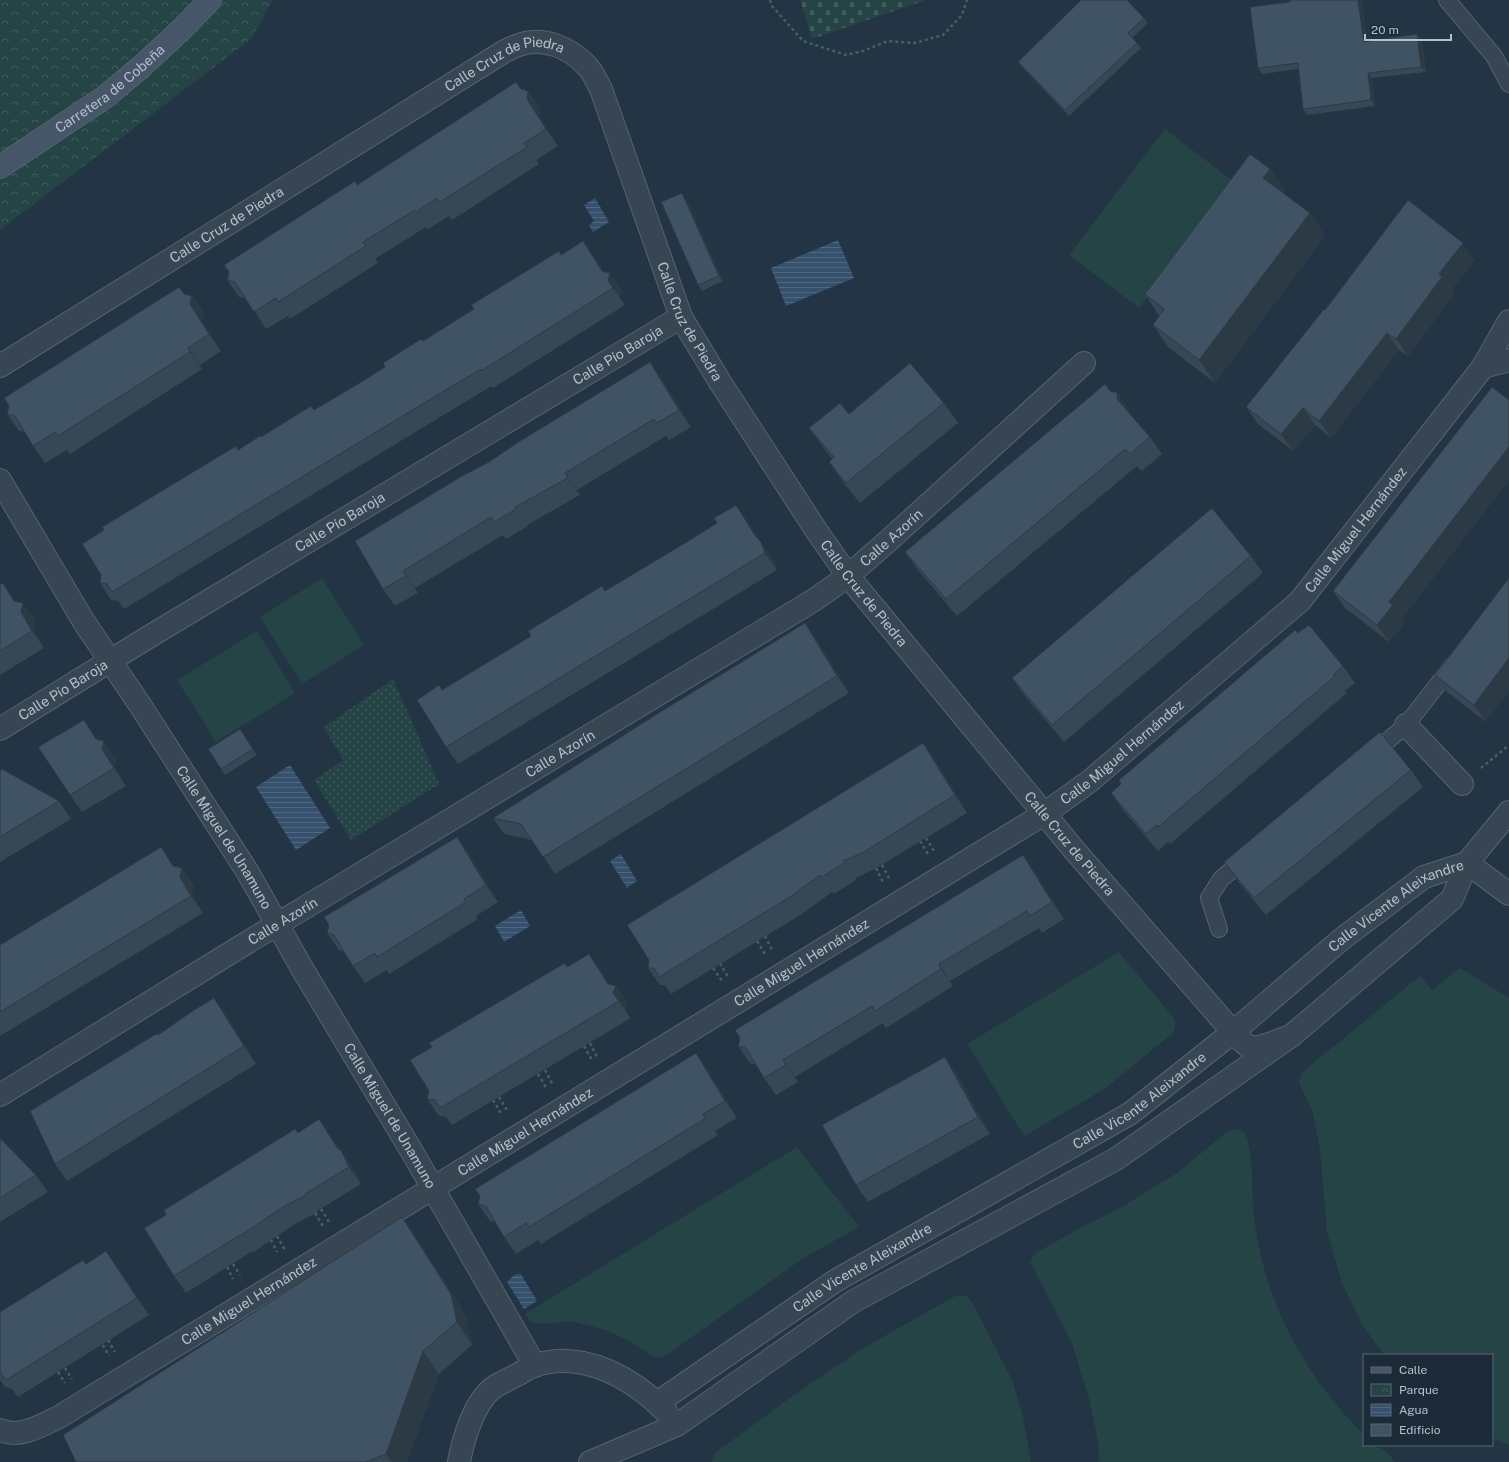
<svg xmlns="http://www.w3.org/2000/svg" width="1509" height="1462" font-family="'Public Sans',sans-serif">
  <style>
    .grass { fill: #254445 }
    .cemetery { fill: url(#cemetery-stones) }
    .park { fill: url(#park-crowns) }
    .garden { fill: url(#garden-dots) }
    .water { fill: url(#water-rules) }
    .lines { fill: none; stroke-linecap: round; stroke-linejoin: round }
    .lane-casing { stroke: #566371; stroke-width: 18 }
    .street-casing { stroke: #566371; stroke-width: 24 }
    .secondary-casing { stroke: #566371; stroke-width: 24 }
    .path { stroke: #446161; stroke-width: 2.5; stroke-dasharray: 3 3; stroke-linecap: butt }
    .lane { stroke: #384653; stroke-width: 16 }
    .street { stroke: #384653; stroke-width: 22 }
    .secondary { stroke: #465567; stroke-width: 22 }
    .wall { fill: #364756 }
    .shaded-wall { fill: #2c3a46 }
    .building { fill: #3f5364; stroke: #2c3a46 }
    .labels { text-anchor: middle; dominant-baseline: central; stroke-width: 3; stroke-linejoin: round; paint-order: stroke }
    .street-label { font-size: 14px; fill: #b5c0cd; stroke: #1d2b39 }
  </style>
  <defs>
    <pattern id="cemetery-stones" width="16" height="16" patternUnits="userSpaceOnUse"><rect width="16" height="16" fill="#254445"/><path d="M2 7V4a2 2 0 0 1 4 0v3zM10 15v-3a2 2 0 0 1 4 0v3z" fill="#425d5f"/></pattern>
    <pattern id="park-crowns" width="20" height="18" patternUnits="userSpaceOnUse"><rect width="20" height="18" fill="#254445"/><path d="M2 6a3 3 0 1 1 6 0M12 15a3 3 0 1 1 6 0" fill="none" stroke="#425d5f"/></pattern>
    <pattern id="garden-dots" width="8" height="8" patternUnits="userSpaceOnUse"><rect width="8" height="8" fill="#254445"/><path d="M2 2h.1M6 6h.1" fill="none" stroke="#425d5f" stroke-width="1.8" stroke-linecap="round"/></pattern>
    <pattern id="water-rules" width="6" height="5" patternUnits="userSpaceOnUse"><rect width="6" height="5" fill="#36516d"/><path d="M0 2.5h6" fill="none" stroke="#516881"/></pattern>
  </defs>
  <rect width="100%" height="100%" fill="#233444"/>
  <path class="grass" d="M 1165,129 L 1234,182 L 1139,308 L 1069,255 Z
    M 322,578 L 364,645 L 302,684 L 260,617 Z
    M 257,631 L 295,693 L 216,742 L 177,680 Z
    M 1119,952 L 1173,1017 C 1176,1023 1176,1027 1173,1033 L 1107,1087 L 1086,1100 L 1024,1136 L 967,1044 Z
    M 1460,968 L 1509,998 L 1509,1445 L 1492,1438 L 1492,1355 L 1384,1355 L 1363,1326 L 1342,1283 L 1327,1232 L 1320,1150 L 1312,1110 L 1299,1083 L 1301,1073 L 1420,976 L 1432,990 Z
    M 1229,1130 L 1239,1130 L 1245,1133 C 1256,1162 1250,1193 1255,1223 C 1266,1305 1305,1376 1364,1435 L 1364,1445 C 1377,1445 1388,1449 1394,1462 L 1099,1462 L 1098,1441 L 1089,1399 L 1072,1343 L 1030,1262 L 1034,1254 L 1082,1227 L 1115,1211 L 1177,1173 Z
    M 797,1147 L 859,1227 L 805,1257 L 665,1356 L 659,1358 L 650,1355 L 633,1343 L 606,1330 L 570,1321 L 544,1324 L 531,1322 L 525,1314 Z
    M 957,1295 L 967,1296 L 972,1302 L 1013,1382 L 1023,1417 L 1031,1462 L 712,1462 L 715,1453 L 798,1392 L 865,1347 Z"/>
  <path class="cemetery" d="M 800,0 L 926,0 L 812,39 Z"/>
  <path class="park" d="M 0,0 L 273,0 L 251,39 L 0,230 Z"/>
  <path class="garden" d="M 393,679 L 439,784 L 351,840 L 314,780 L 343,760 L 324,727 Z"/>
  <path class="water" d="M 595,198 L 609,222 L 593,232 L 589,225 L 594,221 L 584,205 Z
    M 838,240 L 854,278 L 786,306 L 771,268 Z
    M 290,765 L 330,828 L 296,850 L 256,787 Z
    M 621,854 L 637,881 L 627,888 L 610,861 Z
    M 521,910 L 530,926 L 504,942 L 495,926 Z
    M 521,1274 L 537,1301 L 524,1309 L 507,1282 L 514,1275 Z"/>
  <g class="lines">
    <defs>
      <path id="lane" d="M 1447,0 L 1494,56 L 1509,84
        M 1371,755 L 1406,725 L 1453,665
        M 1219,929 L 1209,898 L 1221,879 L 1246,858"/>
      <g id="street">
        <path d="M 1509,321 L 1483,367 L 1509,360"/>
        <path id="s1" d="M 0,366 L 505,51 C 510,49 514,46 519,45 C 543,36 570,48 586,65 C 593,71 596,81 601,89 L 681,317 L 720,382 L 816,530 L 848,576 L 1075,851 L 1233,1032 C 1238,1037 1244,1045 1251,1047 C 1261,1049 1281,1039 1291,1036"/>
        <path id="s2" d="M 0,480 L 84,622 L 140,705 L 247,871 L 303,970 L 411,1150 L 535,1366"/>
        <path d="M 1406,725 L 1462,784"/>
        <path id="s3" d="M 0,729 L 147,638 L 681,317"/>
        <path d="M 1467,863 L 1509,894"/>
        <path id="s4" d="M 0,1095 L 243,945 L 814,600 L 848,576 L 888,541 L 1084,363"/>
        <path id="s5" d="M 657,1403 L 835,1281 L 1131,1113 L 1233,1032 L 1343,938 L 1424,877 L 1467,863"/>
        <path id="s6" d="M 0,1430 C 20,1439 42,1425 59,1417 L 1044,814 L 1090,781 L 1300,601 L 1483,367"/>
        <path d="M 459,1462 C 463,1440 474,1402 493,1388 C 500,1383 509,1379 517,1375 C 523,1372 529,1367 536,1365 C 585,1350 634,1379 667,1413"/>
        <path d="M 590,1462 L 677,1425 L 854,1301 L 1116,1159 L 1254,1062 L 1291,1036 L 1452,899 L 1467,863 L 1509,812"/>
      </g>
      <g id="secondary">
        <path id="s7" d="M 0,167 L 105,97 L 142,66 L 183,28 L 210,0"/>
      </g>
    </defs>
    <use href="#lane" class="lane-casing"/>
    <use href="#street" class="street-casing"/>
    <use href="#secondary" class="secondary-casing"/>
    <path class="path" d="M 770,0 L 772,6 L 803,41 L 846,55 L 863,51 L 888,41 L 915,43 L 943,35 L 962,15 L 967,0
      M 1481,768 L 1507,747
      M 926,838 L 934,851
      M 920,841 L 928,854
      M 882,865 L 889,878
      M 876,868 L 883,882
      M 765,936 L 772,950
      M 757,941 L 765,954
      M 720,963 L 728,977
      M 713,968 L 722,981
      M 590,1043 L 597,1057
      M 584,1046 L 592,1060
      M 545,1070 L 553,1085
      M 538,1074 L 547,1089
      M 499,1097 L 508,1112
      M 493,1100 L 502,1115
      M 321,1209 L 329,1222
      M 315,1213 L 323,1226
      M 277,1236 L 285,1250
      M 271,1240 L 277,1252
      M 233,1264 L 240,1275
      M 227,1267 L 233,1279
      M 108,1340 L 115,1352
      M 103,1345 L 109,1356
      M 65,1368 L 72,1379
      M 58,1372 L 65,1383"/>
    <use href="#lane" class="lane"/>
    <use href="#street" class="street"/>
    <use href="#secondary" class="secondary"/>
  </g>
  <path class="wall" d="M 1290,0 L 1362,0 L 1367,41 L 1422,40 L 1426,72 L 1372,78 L 1375,106 L 1307,115 L 1303,109 L 1298,69 L 1262,74 L 1258,68 L 1290,2 Z
    M 1144,18 L 1148,23 L 1132,38 L 1137,43 L 1141,48 L 1069,116 L 1022,67 L 1018,62 Z
    M 521,89 L 528,91 L 540,108 L 539,116 L 558,146 L 536,160 L 539,164 L 452,220 L 449,216 L 428,229 L 426,227 L 375,259 L 378,263 L 290,319 L 288,316 L 266,329 L 246,298 L 239,297 L 227,280 L 357,185 Z
    M 1270,169 L 1285,191 L 1283,194 L 1310,213 L 1325,236 L 1215,383 L 1168,347 L 1153,325 L 1159,316 L 1145,294 Z
    M 686,198 L 723,281 L 702,291 L 698,285 Z
    M 583,241 L 604,272 L 622,290 L 620,298 L 625,305 L 493,388 L 492,386 L 460,405 L 124,609 L 118,601 L 111,600 L 100,583 L 238,450 L 261,437 L 311,406 L 314,410 L 358,384 L 385,367 L 423,341 Z
    M 1475,260 L 1451,290 L 1454,294 L 1408,356 L 1399,350 L 1331,438 L 1315,425 L 1293,451 L 1258,424 L 1246,407 L 1325,310 Z
    M 184,294 L 192,296 L 204,313 L 202,321 L 221,351 L 200,365 L 202,369 L 70,454 L 67,450 L 45,463 L 33,446 L 25,432 L 19,431 L 7,414 Z
    M 662,379 L 691,427 L 669,440 L 666,436 L 577,490 L 580,495 L 527,525 L 528,526 L 506,539 L 503,535 L 415,588 L 418,593 L 395,606 L 383,589 L 355,541 Z
    M 1111,392 L 1129,409 L 1129,413 L 1150,437 L 1162,454 L 1142,471 L 1137,466 L 957,616 L 917,569 L 905,552 Z
    M 1509,400 L 1509,480 L 1402,618 L 1405,622 L 1389,642 L 1345,608 L 1333,591 Z
    M 944,403 L 958,423 L 860,503 L 843,482 L 829,462 L 832,459 L 823,447 L 809,428 L 849,414 Z
    M 748,522 L 760,541 L 773,559 L 777,570 L 458,764 L 446,747 L 439,685 L 443,690 L 605,591 Z
    M 1251,556 L 1263,573 L 1064,742 L 1024,695 L 1012,678 Z
    M 1509,578 L 1486,722 L 1447,692 L 1435,675 Z
    M 0,584 L 16,602 L 35,620 L 33,629 L 44,648 L 0,675 Z
    M 805,623 L 817,640 L 849,693 L 555,874 L 532,840 L 504,834 L 493,818 Z
    M 1298,633 L 1343,666 L 1355,683 L 1345,691 L 1347,693 L 1170,844 L 1168,842 L 1158,851 L 1123,810 L 1111,793 Z
    M 240,729 L 257,755 L 225,775 L 221,769 Z
    M 98,739 L 116,758 L 114,767 L 126,786 L 82,812 L 70,795 Z
    M 923,743 L 935,760 L 967,813 L 875,869 L 855,878 L 856,880 L 834,894 L 832,892 L 802,914 L 671,994 L 665,985 L 660,985 L 648,968 Z
    M 1411,770 L 1423,787 L 1266,915 L 1236,879 L 1224,862 Z
    M 0,771 L 59,801 L 71,819 L 0,862 Z
    M 457,837 L 469,854 L 498,902 L 476,916 L 478,919 L 389,974 L 387,970 L 365,983 L 353,966 L 344,952 L 339,950 L 327,933 Z
    M 1023,855 L 1035,872 L 1064,919 L 1042,933 L 1039,928 L 950,981 L 953,986 L 886,1028 L 883,1023 L 795,1077 L 798,1082 L 776,1095 L 764,1078 L 756,1065 L 750,1063 L 738,1046 Z
    M 174,866 L 182,868 L 194,885 L 192,894 L 203,913 L 0,1036 L 0,945 Z
    M 565,963 L 567,967 L 601,971 L 609,984 L 616,986 L 628,1003 L 625,1010 L 631,1018 L 452,1125 L 446,1117 L 439,1116 L 427,1099 L 429,1091 L 432,1047 Z
    M 214,998 L 226,1015 L 256,1064 L 67,1181 L 55,1164 L 158,1035 Z
    M 945,1057 L 957,1074 L 990,1134 L 868,1202 L 856,1185 Z
    M 708,1070 L 737,1118 L 715,1131 L 718,1135 L 541,1244 L 538,1240 L 516,1254 L 504,1237 L 496,1222 L 490,1221 L 478,1204 Z
    M 319,1119 L 331,1136 L 340,1150 L 353,1167 L 361,1184 L 317,1211 L 318,1212 L 295,1224 L 252,1253 L 251,1252 L 186,1293 L 174,1276 L 298,1133 Z
    M 0,1138 L 36,1175 L 48,1192 L 0,1222 Z
    M 402,1217 L 418,1240 L 466,1316 L 472,1345 L 439,1374 L 407,1462 L 76,1462 Z
    M 86,1264 L 118,1268 L 149,1315 L 18,1397 L 12,1389 L 5,1387 L 0,1380 L 0,1312 Z"/>
  <path class="shaded-wall" d="M 1358,0 L 1362,0 L 1368,48 L 1364,42 Z
    M 1417,34 L 1422,40 L 1426,72 L 1421,67 Z
    M 1368,73 L 1372,78 L 1375,106 L 1371,100 Z
    M 528,91 L 540,108 L 539,116 L 558,146 L 546,129 L 527,99 Z
    M 1270,169 L 1285,191 L 1278,201 L 1263,178 Z
    M 682,193 L 686,198 L 723,281 L 719,276 Z
    M 1310,213 L 1325,236 L 1215,383 L 1199,360 Z
    M 583,241 L 595,258 L 608,279 L 610,273 L 622,290 L 620,298 L 625,305 L 608,281 Z
    M 1463,243 L 1475,260 L 1451,290 L 1454,294 L 1408,356 L 1396,339 L 1439,274 Z
    M 192,296 L 204,313 L 202,321 L 221,351 L 209,334 L 190,304 Z
    M 1387,333 L 1399,350 L 1331,438 L 1319,421 Z
    M 188,348 L 200,365 L 202,369 L 190,352 Z
    M 650,362 L 662,379 L 691,427 L 679,410 Z
    M 1117,392 L 1129,409 L 1129,416 L 1117,399 Z
    M 1303,408 L 1315,425 L 1293,451 L 1281,434 Z
    M 1509,447 L 1509,480 L 1402,618 L 1405,622 L 1389,642 L 1377,625 L 1389,602 Z
    M 565,473 L 577,490 L 580,495 L 568,478 Z
    M 736,505 L 748,522 L 761,543 L 761,542 L 773,559 L 777,570 L 765,553 Z
    M 403,571 L 415,588 L 418,593 L 406,576 Z
    M 3,583 L 21,610 L 23,603 L 35,620 L 33,629 L 44,648 L 32,631 Z
    M 805,623 L 817,640 L 849,693 L 837,676 Z
    M 1509,658 L 1509,691 L 1486,722 L 1474,705 Z
    M 84,720 L 96,737 L 103,747 L 104,741 L 116,758 L 114,767 L 126,786 L 114,768 Z
    M 923,743 L 935,760 L 967,813 L 955,795 Z
    M 457,837 L 469,854 L 498,902 L 486,885 Z
    M 161,847 L 180,875 L 182,868 L 194,885 L 192,894 L 203,913 L 191,896 Z
    M 1023,855 L 1035,872 L 1064,919 L 1052,902 Z
    M 589,954 L 601,971 L 614,992 L 616,986 L 628,1003 L 625,1010 L 631,1018 L 613,993 Z
    M 939,964 L 950,981 L 953,986 L 941,969 Z
    M 214,998 L 226,1015 L 256,1064 L 244,1046 Z
    M 696,1053 L 708,1070 L 737,1118 L 725,1101 Z
    M 945,1057 L 957,1074 L 990,1134 L 978,1117 Z
    M 783,1060 L 795,1077 L 798,1082 L 786,1065 Z
    M 319,1119 L 331,1136 L 345,1158 L 341,1150 L 353,1167 L 361,1184 L 349,1167 Z
    M 402,1217 L 418,1240 L 466,1316 L 472,1345 L 457,1322 Z
    M 106,1251 L 118,1268 L 149,1315 L 137,1298 Z
    M 423,1351 L 439,1374 L 407,1462 L 392,1462 L 386,1454 Z"/>
  <path class="building" d="M 1081,0 L 1127,0 L 1144,18 L 1128,33 L 1137,43 L 1065,110 L 1018,62 Z
    M 1290,0 L 1358,0 L 1364,42 L 1417,34 L 1421,67 L 1368,73 L 1371,100 L 1303,109 L 1298,63 L 1258,68 L 1250,7 L 1290,2 Z
    M 516,82 L 521,89 L 528,91 L 527,99 L 546,129 L 524,143 L 527,147 L 440,202 L 437,198 L 416,212 L 415,210 L 363,242 L 366,246 L 278,302 L 276,298 L 254,312 L 235,282 L 227,280 L 229,272 L 224,265 L 355,181 L 357,185 Z
    M 1250,154 L 1270,169 L 1263,178 L 1310,213 L 1199,360 L 1153,325 L 1164,309 L 1145,294 Z
    M 682,193 L 719,276 L 698,285 L 661,202 Z
    M 1408,200 L 1463,243 L 1439,274 L 1442,277 L 1396,339 L 1387,333 L 1319,421 L 1303,408 L 1281,434 L 1246,407 L 1324,309 L 1325,310 Z
    M 583,241 L 602,271 L 610,273 L 608,281 L 613,288 L 481,371 L 481,369 L 449,388 L 112,592 L 107,584 L 100,583 L 101,575 L 82,544 L 104,530 L 102,527 L 236,446 L 238,450 L 260,436 L 261,437 L 311,406 L 314,410 L 358,384 L 385,367 L 383,363 L 421,339 L 423,341 L 474,309 L 471,305 L 559,251 L 561,255 Z
    M 179,287 L 184,294 L 192,296 L 190,304 L 209,334 L 188,348 L 190,352 L 58,436 L 55,432 L 33,446 L 15,416 L 7,414 L 9,406 L 4,398 Z
    M 650,362 L 679,410 L 657,423 L 654,419 L 565,473 L 568,478 L 515,507 L 516,509 L 494,522 L 491,517 L 403,571 L 406,576 L 383,589 L 355,541 L 462,476 L 489,462 L 520,441 Z
    M 910,363 L 944,403 L 846,483 L 829,462 L 834,457 L 809,428 L 840,403 L 849,414 Z
    M 1105,384 L 1111,392 L 1117,392 L 1117,399 L 1150,437 L 1130,454 L 1125,449 L 946,599 L 905,552 Z
    M 1492,387 L 1509,400 L 1509,447 L 1389,602 L 1393,605 L 1377,625 L 1333,591 Z
    M 736,505 L 756,537 L 761,542 L 765,553 L 446,747 L 417,700 L 439,685 L 442,690 L 531,636 L 528,631 L 602,586 L 605,591 L 695,537 L 717,523 L 714,518 Z
    M 1212,508 L 1251,556 L 1052,725 L 1012,678 Z
    M 1509,578 L 1509,658 L 1474,705 L 1435,675 Z
    M 3,583 L 14,601 L 23,603 L 21,612 L 32,631 L 0,651 L 0,584 Z
    M 805,623 L 837,676 L 543,857 L 521,824 L 493,818 L 657,714 Z
    M 1309,625 L 1343,666 L 1333,675 L 1335,676 L 1158,827 L 1156,825 L 1146,834 L 1111,793 L 1121,784 L 1119,780 L 1295,630 L 1298,633 Z
    M 84,720 L 96,739 L 104,741 L 102,749 L 114,768 L 70,795 L 38,747 Z
    M 240,729 L 253,749 L 221,769 L 208,749 Z
    M 1380,732 L 1411,770 L 1254,898 L 1224,862 Z
    M 923,743 L 955,795 L 864,852 L 843,861 L 844,863 L 822,877 L 820,875 L 790,897 L 659,977 L 654,968 L 648,968 L 649,960 L 627,925 Z
    M 2,769 L 59,801 L 0,837 L 0,771 Z
    M 457,837 L 486,885 L 464,899 L 466,902 L 377,957 L 375,953 L 353,966 L 334,935 L 327,933 L 329,925 L 324,917 Z
    M 161,847 L 173,866 L 182,868 L 180,877 L 191,896 L 0,1012 L 0,945 Z
    M 1023,855 L 1052,902 L 1030,916 L 1027,911 L 939,964 L 941,969 L 875,1011 L 872,1006 L 783,1060 L 786,1065 L 764,1078 L 746,1048 L 738,1046 L 740,1038 L 735,1030 Z
    M 589,954 L 608,984 L 616,986 L 613,993 L 619,1001 L 440,1108 L 435,1100 L 427,1099 L 429,1091 L 410,1060 L 432,1047 L 429,1043 L 565,963 L 567,967 Z
    M 214,998 L 244,1046 L 55,1164 L 30,1111 L 156,1034 L 158,1035 L 194,1010 Z
    M 696,1053 L 725,1101 L 703,1114 L 706,1118 L 529,1227 L 526,1223 L 504,1237 L 486,1206 L 478,1204 L 480,1196 L 475,1189 Z
    M 945,1057 L 978,1117 L 856,1185 L 822,1125 Z
    M 319,1119 L 338,1149 L 341,1150 L 349,1167 L 305,1194 L 306,1195 L 283,1207 L 240,1236 L 240,1235 L 174,1276 L 144,1228 L 166,1215 L 164,1210 L 208,1183 L 295,1129 L 298,1133 Z
    M 0,1138 L 36,1175 L 0,1198 Z
    M 402,1217 L 451,1294 L 457,1322 L 423,1351 L 386,1454 L 366,1462 L 76,1462 L 63,1435 Z
    M 106,1251 L 137,1298 L 6,1380 L 0,1372 L 0,1312 L 83,1260 L 86,1264 Z"/>
  <g class="labels">
    <g class="street-label">
      <text stroke="none"><textPath href="#s1" startOffset="591">Calle Cruz de Piedra</textPath></text>
      <text stroke="none"><textPath href="#s7" startOffset="135">Carretera de Cobeña</textPath></text>
      <text stroke="none"><textPath href="#s1" startOffset="267">Calle Cruz de Piedra</textPath></text>
      <text stroke="none"><textPath href="#s1" startOffset="962">Calle Cruz de Piedra</textPath></text>
      <text stroke="none"><textPath href="#s3" startOffset="722">Calle Pío Baroja</textPath></text>
      <text stroke="none"><textPath href="#s3" startOffset="398">Calle Pío Baroja</textPath></text>
      <text stroke="none"><textPath href="#s6" startOffset="1641">Calle Miguel Hernández</textPath></text>
      <text stroke="none"><textPath href="#s4" startOffset="1052">Calle Azorín</textPath></text>
      <text stroke="none"><textPath href="#s1" startOffset="1286">Calle Cruz de Piedra</textPath></text>
      <text stroke="none"><textPath href="#s3" startOffset="74">Calle Pío Baroja</textPath></text>
      <text stroke="none"><textPath href="#s6" startOffset="1317">Calle Miguel Hernández</textPath></text>
      <text stroke="none"><textPath href="#s4" startOffset="656">Calle Azorín</textPath></text>
      <text stroke="none"><textPath href="#s2" startOffset="422">Calle Miguel de Unamuno</textPath></text>
      <text stroke="none"><textPath href="#s1" startOffset="1610">Calle Cruz de Piedra</textPath></text>
      <text stroke="none"><textPath href="#s5" startOffset="894">Calle Vicente Aleixandre</textPath></text>
      <text stroke="none"><textPath href="#s4" startOffset="332">Calle Azorín</textPath></text>
      <text stroke="none"><textPath href="#s6" startOffset="933">Calle Miguel Hernández</textPath></text>
      <text stroke="none"><textPath href="#s5" startOffset="570">Calle Vicente Aleixandre</textPath></text>
      <text stroke="none"><textPath href="#s2" startOffset="746">Calle Miguel de Unamuno</textPath></text>
      <text stroke="none"><textPath href="#s6" startOffset="609">Calle Miguel Hernández</textPath></text>
      <text stroke="none"><textPath href="#s5" startOffset="246">Calle Vicente Aleixandre</textPath></text>
      <text stroke="none"><textPath href="#s6" startOffset="285">Calle Miguel Hernández</textPath></text>
    </g>
  </g>
  <rect x="1363" y="1354" width="130" height="92" fill="#1d2b39" stroke="#5a6774"/>
  <rect x="1371" y="1367" width="20" height="6" fill="#465567" stroke="#5a6774"/>
  <text x="1399" y="1374" font-size="12" fill="#b5c0cd">Calle</text>
  <rect x="1371" y="1384" width="20" height="12" fill="url(#park-crowns)" stroke="#5a6774"/>
  <text x="1399" y="1394" font-size="12" fill="#b5c0cd">Parque</text>
  <rect x="1371" y="1404" width="20" height="12" fill="url(#water-rules)" stroke="#5a6774"/>
  <text x="1399" y="1414" font-size="12" fill="#b5c0cd">Agua</text>
  <rect x="1371" y="1424" width="20" height="12" fill="#3f5364" stroke="#5a6774"/>
  <text x="1399" y="1434" font-size="12" fill="#b5c0cd">Edificio</text>
  <path d="M1365 34v6h86v-6" fill="none" stroke="#b5c0cd" stroke-width="2"/>
  <text x="1371" y="34" font-size="12" fill="#b5c0cd" stroke="#1d2b39" stroke-width="3" paint-order="stroke">20 m</text>
</svg>
